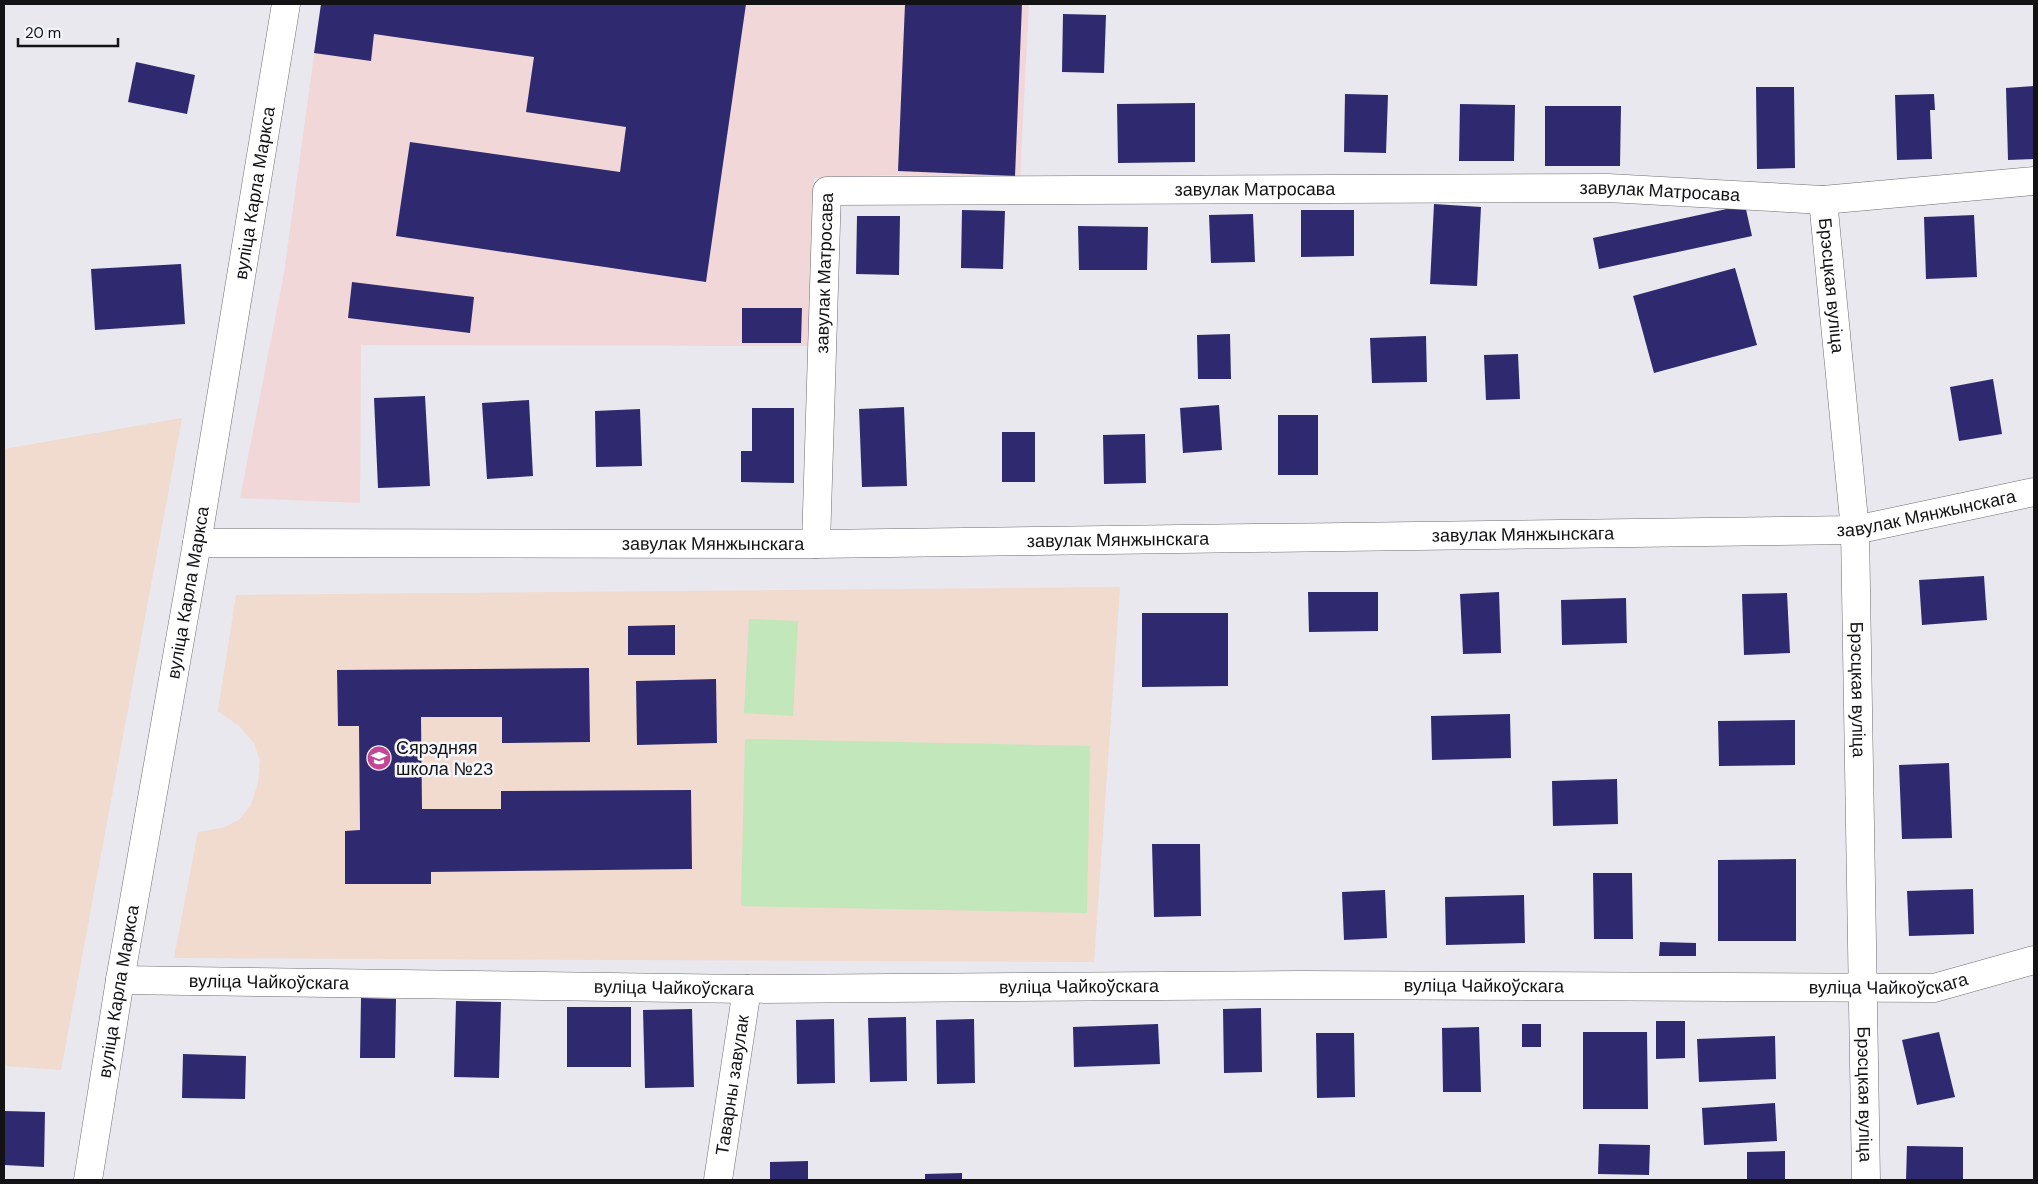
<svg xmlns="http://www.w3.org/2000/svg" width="2038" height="1184" font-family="'DM Sans',sans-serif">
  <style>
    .industrial { fill: #f2d7d8 }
    .education { fill: #f1dace }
    .green { fill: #c1e7bb }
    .building { fill: #2f2a70 }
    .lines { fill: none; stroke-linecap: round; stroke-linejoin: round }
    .street-casing { stroke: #6e6e74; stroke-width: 29 }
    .secondary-casing { stroke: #6e6e74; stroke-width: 29 }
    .street { stroke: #fff; stroke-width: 28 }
    .secondary { stroke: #fff; stroke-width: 28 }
    .labels { text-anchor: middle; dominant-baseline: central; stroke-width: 5; stroke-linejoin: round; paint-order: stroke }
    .street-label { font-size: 18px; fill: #131315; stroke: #f5f6fc }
    .poi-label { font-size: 18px; fill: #131315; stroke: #f5f6fc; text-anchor: start }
  </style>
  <rect width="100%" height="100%" fill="#e8e8ee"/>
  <path class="industrial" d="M 321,4 L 1029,4 L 1020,179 L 892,175 L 814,178 L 811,346 L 361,345 L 360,503 L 240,498 L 284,273 Z"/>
  <path class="education" d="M 182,418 L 61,1070 L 4,1066 L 4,449 Z
    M 1120,587 L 1094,962 L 174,958 L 198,832 L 222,828 L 239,820 L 251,805 L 258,783 L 260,761 L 254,743 L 239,726 L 218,711 L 236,595 Z"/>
  <path class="green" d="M 749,619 L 798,621 L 793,716 L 744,713 Z
    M 745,739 L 1090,746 L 1087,913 L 741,906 Z"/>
  <path class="building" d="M 321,4 L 746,4 L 706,282 L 396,236 L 410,142 L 620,172 L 626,127 L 526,112 L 534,57 L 374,34 L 371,61 L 314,53 Z
    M 905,4 L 1022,4 L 1015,176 L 898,171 Z
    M 1063,14 L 1106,15 L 1104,73 L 1062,72 Z
    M 136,62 L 195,75 L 187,114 L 128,102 Z
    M 2034,86 L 2034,159 L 2008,160 L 2006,88 Z
    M 1756,87 L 1794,87 L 1795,168 L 1757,169 Z
    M 1345,94 L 1388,95 L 1386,153 L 1344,152 Z
    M 1934,94 L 1935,110 L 1930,110 L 1932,159 L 1897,160 L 1895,95 Z
    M 1195,103 L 1195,162 L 1118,163 L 1117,104 Z
    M 1460,104 L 1515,105 L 1514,161 L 1459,161 Z
    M 1545,106 L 1621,106 L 1620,166 L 1545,166 Z
    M 1434,204 L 1481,207 L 1477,286 L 1430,284 Z
    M 1745,205 L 1752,236 L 1599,269 L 1593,238 Z
    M 962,210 L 1005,211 L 1003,269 L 961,268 Z
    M 1301,210 L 1354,210 L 1354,256 L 1301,257 Z
    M 1253,214 L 1255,262 L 1211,263 L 1209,215 Z
    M 1974,215 L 1977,277 L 1926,279 L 1924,217 Z
    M 857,216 L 900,216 L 899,275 L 856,274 Z
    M 1078,226 L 1148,227 L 1147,270 L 1079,270 Z
    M 181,264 L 185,324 L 95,330 L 91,269 Z
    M 1735,268 L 1757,345 L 1654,373 L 1633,296 Z
    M 352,282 L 474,297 L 470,333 L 348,318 Z
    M 742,308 L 802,308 L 801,343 L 742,343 Z
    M 1230,334 L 1231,379 L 1198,379 L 1197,335 Z
    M 1426,336 L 1427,382 L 1372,383 L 1370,338 Z
    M 1518,354 L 1520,399 L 1486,400 L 1484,355 Z
    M 1993,379 L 2002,434 L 1959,441 L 1950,387 Z
    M 425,396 L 430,486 L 378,488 L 374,398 Z
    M 529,400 L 533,476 L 487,479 L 482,403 Z
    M 1219,405 L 1222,450 L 1183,453 L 1180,408 Z
    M 904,407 L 907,486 L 862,487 L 859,409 Z
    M 752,408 L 794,408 L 794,483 L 741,482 L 741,451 L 752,451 Z
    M 640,409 L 642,466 L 596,467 L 595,411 Z
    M 1278,415 L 1318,415 L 1318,475 L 1278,475 Z
    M 1002,432 L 1035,432 L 1035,482 L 1002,482 Z
    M 1145,434 L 1146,483 L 1104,484 L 1103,435 Z
    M 1984,576 L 1987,620 L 1922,625 L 1919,580 Z
    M 1308,592 L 1378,592 L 1378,631 L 1309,632 Z
    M 1499,592 L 1501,653 L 1463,654 L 1460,594 Z
    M 1787,593 L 1790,653 L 1744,655 L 1742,594 Z
    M 1626,598 L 1627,643 L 1562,645 L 1561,600 Z
    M 1142,613 L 1228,613 L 1228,686 L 1142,687 Z
    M 675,625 L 675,655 L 628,655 L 628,626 Z
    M 589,668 L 590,742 L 502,743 L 502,717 L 421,717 L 422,809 L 501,809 L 501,791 L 691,790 L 692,869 L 431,872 L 431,884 L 345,884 L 345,831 L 360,830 L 359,726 L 338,726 L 337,670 Z
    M 716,679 L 717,743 L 637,745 L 636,681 Z
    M 1510,714 L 1511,758 L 1432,760 L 1431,716 Z
    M 1795,720 L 1795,765 L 1719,766 L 1718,721 Z
    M 1949,763 L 1952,838 L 1902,839 L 1899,765 Z
    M 1617,779 L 1618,824 L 1553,826 L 1552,781 Z
    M 1152,844 L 1200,844 L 1201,916 L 1154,917 Z
    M 1796,859 L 1796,941 L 1718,941 L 1718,860 Z
    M 1593,873 L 1632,873 L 1633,939 L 1594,939 Z
    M 1973,889 L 1974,934 L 1909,936 L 1907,891 Z
    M 1385,890 L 1387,938 L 1344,940 L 1342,892 Z
    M 1524,895 L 1525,943 L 1446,945 L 1445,897 Z
    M 1660,942 L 1696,943 L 1696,956 L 1659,956 Z
    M 361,998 L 396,999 L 395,1058 L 360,1058 Z
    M 456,1001 L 501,1002 L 499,1078 L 454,1077 Z
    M 567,1007 L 631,1007 L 631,1067 L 567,1067 Z
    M 1261,1008 L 1262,1072 L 1224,1073 L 1223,1009 Z
    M 692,1009 L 694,1087 L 645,1088 L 643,1010 Z
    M 906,1017 L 907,1081 L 870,1082 L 868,1018 Z
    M 834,1019 L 835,1083 L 797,1084 L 796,1020 Z
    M 974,1019 L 975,1083 L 937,1084 L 936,1020 Z
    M 1656,1021 L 1685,1021 L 1685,1058 L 1656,1059 Z
    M 1158,1024 L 1160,1064 L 1074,1067 L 1073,1027 Z
    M 1522,1024 L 1541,1024 L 1541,1047 L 1522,1047 Z
    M 1479,1027 L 1481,1092 L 1443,1092 L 1442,1028 Z
    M 1583,1032 L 1647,1032 L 1648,1109 L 1583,1109 Z
    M 1939,1032 L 1955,1097 L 1917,1105 L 1902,1040 Z
    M 1316,1033 L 1354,1033 L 1355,1097 L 1317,1098 Z
    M 1775,1036 L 1776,1079 L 1699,1082 L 1697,1039 Z
    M 183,1054 L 246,1056 L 245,1099 L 182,1098 Z
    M 1775,1103 L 1777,1141 L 1704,1145 L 1702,1108 Z
    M 4,1111 L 45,1112 L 44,1167 L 4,1165 Z
    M 1599,1144 L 1650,1145 L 1649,1175 L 1598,1174 Z
    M 1907,1146 L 1963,1147 L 1963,1180 L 1906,1180 Z
    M 1785,1151 L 1785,1180 L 1747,1180 L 1747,1152 Z
    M 808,1161 L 808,1180 L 770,1180 L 770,1162 Z
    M 962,1173 L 962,1180 L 925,1180 L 925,1174 Z"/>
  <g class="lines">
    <defs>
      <g id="street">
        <path id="s1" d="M 1823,200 L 1855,530 L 1866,1180"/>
        <path id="s2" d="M 197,543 L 816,544 L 1855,530 L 2034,492"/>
        <path id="s3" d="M 816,544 L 827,191 L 1608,188 L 1823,200 L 2034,181"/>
        <path id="s4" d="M 120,980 L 747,989 L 1299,985 L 1934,988 L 2034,960"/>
        <path id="s5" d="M 718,1180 L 747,989"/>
      </g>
      <g id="secondary">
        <path id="s6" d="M 88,1180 L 120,980 L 197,543 L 286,4"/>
      </g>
    </defs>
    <use href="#street" class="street-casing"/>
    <use href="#secondary" class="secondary-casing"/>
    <use href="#street" class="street"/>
    <use href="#secondary" class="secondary"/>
  </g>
  <defs>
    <symbol id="school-disc" viewBox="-11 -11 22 22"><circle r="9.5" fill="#c44795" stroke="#f5f6fc"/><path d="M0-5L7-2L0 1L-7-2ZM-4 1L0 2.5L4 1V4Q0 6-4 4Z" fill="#fff"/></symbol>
  </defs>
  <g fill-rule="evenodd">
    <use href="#school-disc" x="365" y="744" width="28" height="28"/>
  </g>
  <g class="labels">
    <g class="street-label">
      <text stroke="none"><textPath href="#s3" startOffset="781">завулак Матросава</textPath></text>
      <text stroke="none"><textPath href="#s3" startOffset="1186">завулак Матросава</textPath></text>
      <text stroke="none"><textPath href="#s6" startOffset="1001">вуліца Карла Маркса</textPath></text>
      <text stroke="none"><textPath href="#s3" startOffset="271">завулак Матросава</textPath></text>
      <text stroke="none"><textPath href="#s1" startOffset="86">Брэсцкая вуліца</textPath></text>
      <text stroke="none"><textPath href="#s2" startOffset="1731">завулак Мянжынскага</textPath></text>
      <text stroke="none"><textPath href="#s2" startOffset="1326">завулак Мянжынскага</textPath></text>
      <text stroke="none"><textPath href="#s2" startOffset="921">завулак Мянжынскага</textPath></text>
      <text stroke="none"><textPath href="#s2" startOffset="516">завулак Мянжынскага</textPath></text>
      <text stroke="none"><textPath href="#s6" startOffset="596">вуліца Карла Маркса</textPath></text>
      <text stroke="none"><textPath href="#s1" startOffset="491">Брэсцкая вуліца</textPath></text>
      <text stroke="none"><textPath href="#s4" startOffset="149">вуліца Чайкоўскага</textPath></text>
      <text stroke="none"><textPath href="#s4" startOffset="1769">вуліца Чайкоўскага</textPath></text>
      <text stroke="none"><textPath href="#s4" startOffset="1364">вуліца Чайкоўскага</textPath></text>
      <text stroke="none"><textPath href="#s4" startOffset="959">вуліца Чайкоўскага</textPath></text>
      <text stroke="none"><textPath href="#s4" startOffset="554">вуліца Чайкоўскага</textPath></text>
      <text stroke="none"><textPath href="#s6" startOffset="191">вуліца Карла Маркса</textPath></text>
      <text stroke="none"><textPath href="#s5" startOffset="96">Таварны завулак</textPath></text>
      <text stroke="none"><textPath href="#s1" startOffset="896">Брэсцкая вуліца</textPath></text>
    </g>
    <g class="poi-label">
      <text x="396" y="748">Сярэдняя<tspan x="396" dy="21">школа №23</tspan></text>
    </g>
  </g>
  <rect width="2038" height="1184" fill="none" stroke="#131315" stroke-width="10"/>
  <path d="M18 38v8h100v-8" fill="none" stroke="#131315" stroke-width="2.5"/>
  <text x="25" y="38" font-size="15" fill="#131315" stroke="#f5f6fc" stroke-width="4" paint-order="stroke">20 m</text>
</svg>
